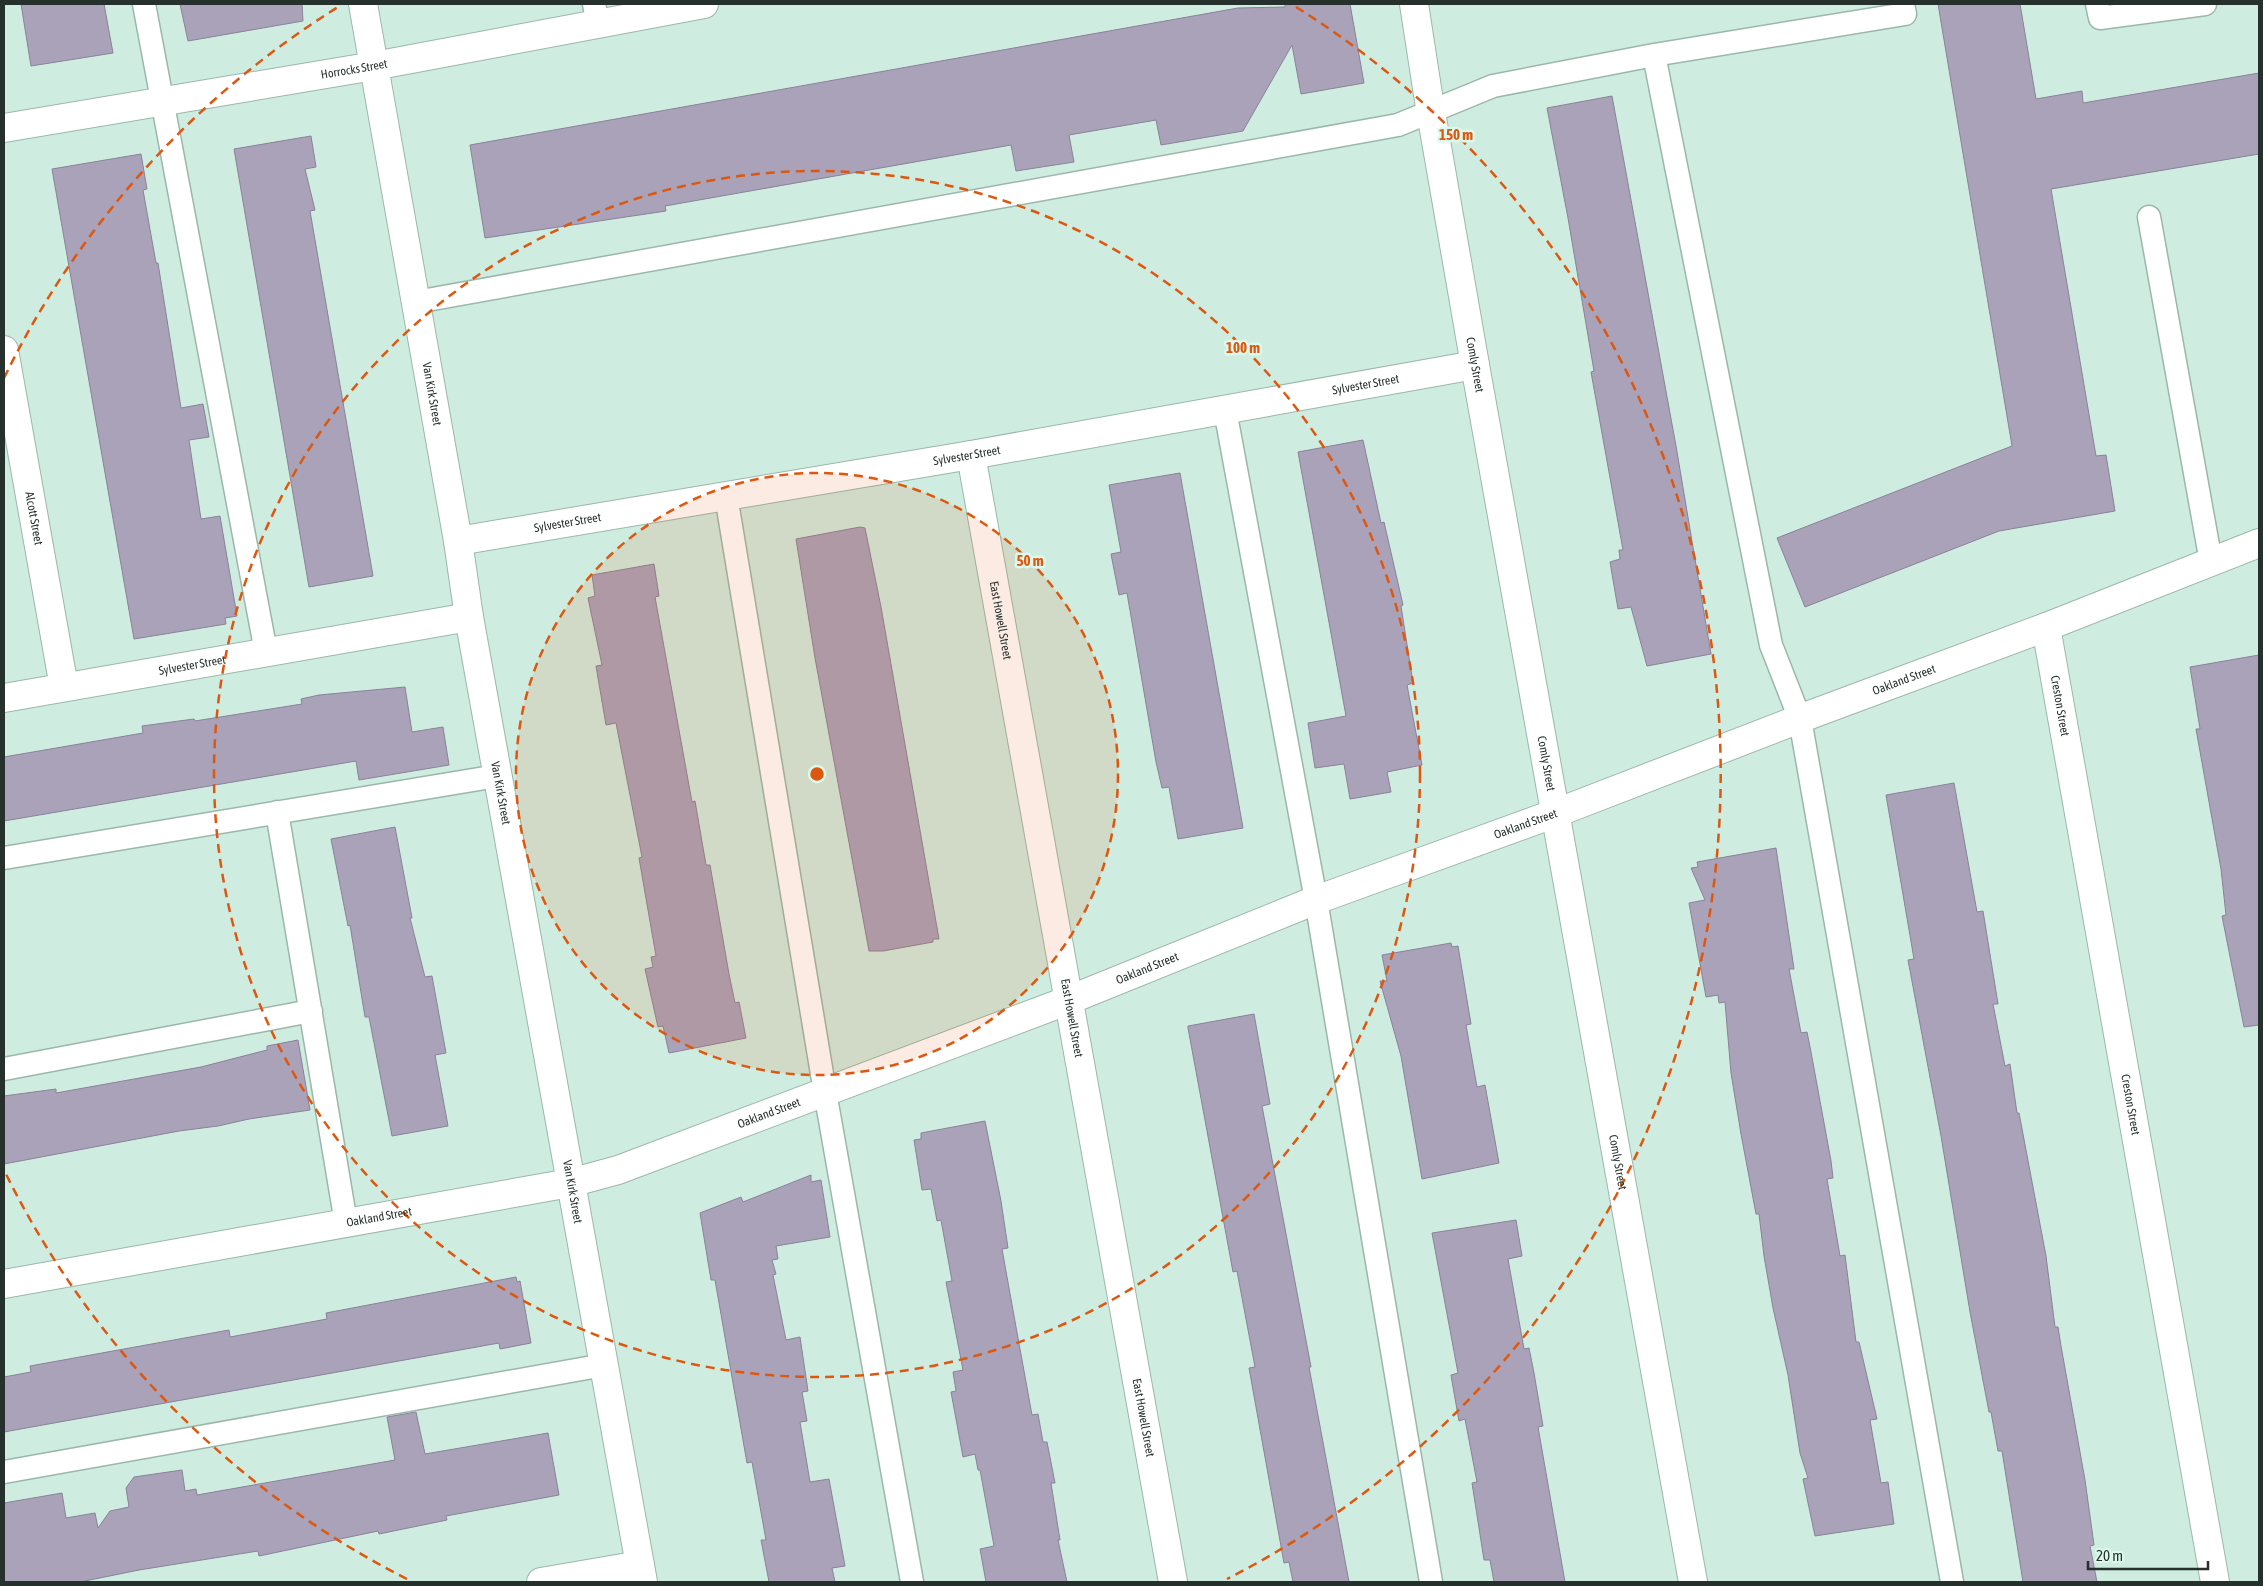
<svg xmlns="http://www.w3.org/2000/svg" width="2263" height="1586" font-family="'Asap Condensed',sans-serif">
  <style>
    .building { fill: #a9a2b9; stroke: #898298 }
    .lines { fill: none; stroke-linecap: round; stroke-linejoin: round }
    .service-casing { stroke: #9bb7ab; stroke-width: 25 }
    .minor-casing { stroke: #9bb7ab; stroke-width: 30 }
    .service { stroke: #fff; stroke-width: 22 }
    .minor { stroke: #fff; stroke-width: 28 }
    .ring { fill: none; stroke: #de570e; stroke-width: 2.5; stroke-dasharray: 9 6 }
    .labels { text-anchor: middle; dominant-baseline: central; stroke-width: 5; stroke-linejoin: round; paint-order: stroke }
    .street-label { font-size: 12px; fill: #26312d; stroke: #dcf9ed }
    .centre { fill: #de570e; stroke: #dcf9ed; stroke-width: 2.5 }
    .ring-label { font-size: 15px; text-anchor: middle; font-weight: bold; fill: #de570e; stroke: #dcf9ed; stroke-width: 5; stroke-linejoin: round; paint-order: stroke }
  </style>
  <rect width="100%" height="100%" fill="#cfece0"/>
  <path class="building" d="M 21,4 L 104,4 L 113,53 L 31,66 Z
    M 180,4 L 302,4 L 303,21 L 188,41 Z
    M 1285,4 L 1350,4 L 1364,83 L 1301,94 L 1292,45 L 1243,131 L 1161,145 L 1156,120 L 1069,135 L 1074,162 L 1016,171 L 1011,145 L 665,206 L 666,211 L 485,238 L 470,145 L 1238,8 L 1285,7 Z
    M 1938,4 L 2020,4 L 2036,99 L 2082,91 L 2083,103 L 2259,73 L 2259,154 L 2051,189 L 2096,456 L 2106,455 L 2115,511 L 1999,531 L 1805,607 L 1777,538 L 2012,446 Z
    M 1612,96 L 1676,446 L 1711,654 L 1647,666 L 1631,607 L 1618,609 L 1610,562 L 1620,559 L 1619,550 L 1623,550 L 1591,372 L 1594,371 L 1568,218 L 1547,108 Z
    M 311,136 L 316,167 L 305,169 L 315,210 L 310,211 L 373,576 L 309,587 L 234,149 Z
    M 141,154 L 147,189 L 143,190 L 156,263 L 158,263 L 181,408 L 203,404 L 209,437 L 189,440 L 201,519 L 220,516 L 237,616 L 225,618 L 226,624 L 134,639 L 52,169 Z
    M 1363,440 L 1381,523 L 1384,522 L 1403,605 L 1401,606 L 1413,683 L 1407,685 L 1422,765 L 1387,772 L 1391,792 L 1350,799 L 1344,764 L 1315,768 L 1308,723 L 1346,716 L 1298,452 Z
    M 1180,473 L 1243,828 L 1178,839 L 1169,787 L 1162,788 L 1156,762 L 1127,593 L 1119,595 L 1111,554 L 1121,552 L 1109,485 Z
    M 860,527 L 865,528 L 881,607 L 939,939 L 933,939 L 933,942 L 883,951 L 869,951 L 815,658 L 796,539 Z
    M 654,564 L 659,596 L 655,597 L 692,802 L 695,801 L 706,865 L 710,865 L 729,974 L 735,1003 L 739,1002 L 746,1038 L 669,1053 L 663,1026 L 658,1027 L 645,969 L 653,967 L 651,957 L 656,956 L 639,858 L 642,857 L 616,723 L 606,725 L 596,666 L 602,665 L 588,598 L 595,596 L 592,575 Z
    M 2259,655 L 2259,1025 L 2244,1027 L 2222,916 L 2226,915 L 2221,869 L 2196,729 L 2200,729 L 2190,667 Z
    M 405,687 L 412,732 L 443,727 L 449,765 L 359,780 L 356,761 L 4,821 L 4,757 L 143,733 L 142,726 L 194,719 L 195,721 L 302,704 L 301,699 L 319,695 Z
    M 1954,783 L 1977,912 L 1983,911 L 1998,1004 L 1993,1004 L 2005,1066 L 2010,1064 L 2017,1113 L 2019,1113 L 2046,1256 L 2055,1327 L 2058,1327 L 2061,1346 L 2085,1480 L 2094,1545 L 2090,1546 L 2097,1582 L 2023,1582 L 2002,1451 L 1998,1451 L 1991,1412 L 1989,1412 L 1970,1312 L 1941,1136 L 1908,960 L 1914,959 L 1886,795 Z
    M 395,827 L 412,918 L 410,918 L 425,977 L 432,976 L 446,1053 L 435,1055 L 448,1126 L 392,1136 L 369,1017 L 365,1017 L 350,925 L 348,926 L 331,839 Z
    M 1776,848 L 1794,969 L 1789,969 L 1801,1033 L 1807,1032 L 1811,1052 L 1831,1161 L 1833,1178 L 1827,1179 L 1840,1256 L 1845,1255 L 1856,1342 L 1859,1342 L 1877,1419 L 1870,1420 L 1881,1483 L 1888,1482 L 1894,1524 L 1815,1536 L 1803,1479 L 1808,1478 L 1800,1453 L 1788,1375 L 1773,1308 L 1764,1256 L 1759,1214 L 1756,1214 L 1741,1134 L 1731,1073 L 1725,1002 L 1719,1003 L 1718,995 L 1706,997 L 1689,903 L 1705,900 L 1691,868 L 1698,867 L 1697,862 Z
    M 1451,943 L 1452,947 L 1458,946 L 1471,1024 L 1466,1025 L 1477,1087 L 1485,1085 L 1499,1163 L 1422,1179 L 1401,1056 L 1380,981 L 1387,981 L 1382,955 Z
    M 1254,1014 L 1270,1104 L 1262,1106 L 1311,1367 L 1309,1367 L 1349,1582 L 1293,1582 L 1289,1562 L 1284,1563 L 1249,1368 L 1255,1367 L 1237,1271 L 1233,1272 L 1188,1028 L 1188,1026 Z
    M 298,1040 L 310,1110 L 249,1119 L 218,1126 L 179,1131 L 4,1164 L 4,1096 L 56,1089 L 56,1093 L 201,1067 L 267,1050 L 267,1046 Z
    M 985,1121 L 1001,1201 L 1008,1248 L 1002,1249 L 1016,1327 L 1032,1415 L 1038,1414 L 1043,1442 L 1047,1442 L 1055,1483 L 1051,1483 L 1060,1540 L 1058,1540 L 1067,1582 L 986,1582 L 980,1549 L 994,1546 L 980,1470 L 978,1470 L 975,1454 L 963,1457 L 951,1392 L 956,1391 L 953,1372 L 963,1370 L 946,1282 L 952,1281 L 941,1220 L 937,1221 L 931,1189 L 922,1190 L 914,1140 L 921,1139 L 921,1133 Z
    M 811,1175 L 811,1182 L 821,1180 L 830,1237 L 776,1246 L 778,1259 L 772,1260 L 776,1274 L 773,1275 L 786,1340 L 800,1337 L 808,1391 L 802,1392 L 807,1421 L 800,1422 L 810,1482 L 829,1479 L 845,1566 L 832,1568 L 835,1582 L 769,1582 L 761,1540 L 766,1540 L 752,1462 L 747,1463 L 715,1280 L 711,1280 L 700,1213 L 741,1197 L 743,1202 Z
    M 1516,1220 L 1522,1256 L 1508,1259 L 1524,1349 L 1529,1348 L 1534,1373 L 1543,1426 L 1538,1427 L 1565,1582 L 1494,1582 L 1490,1560 L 1484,1560 L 1472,1483 L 1477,1482 L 1465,1419 L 1459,1421 L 1453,1387 L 1451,1375 L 1458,1373 L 1432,1233 Z
    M 516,1277 L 517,1282 L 520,1281 L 531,1343 L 500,1349 L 499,1343 L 4,1432 L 4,1377 L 31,1372 L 30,1366 L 229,1330 L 230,1337 L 327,1319 L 326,1313 Z
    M 416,1412 L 425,1454 L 548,1433 L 559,1495 L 446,1516 L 447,1520 L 379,1534 L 378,1531 L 259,1556 L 258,1551 L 139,1570 L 80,1582 L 4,1582 L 4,1503 L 62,1493 L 66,1518 L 95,1513 L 98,1528 L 110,1511 L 129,1507 L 126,1488 L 134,1477 L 182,1470 L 185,1491 L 196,1489 L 197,1495 L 395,1460 L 387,1417 Z"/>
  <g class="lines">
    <defs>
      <path id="service" d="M 144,4 L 266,652
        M 594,4 L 598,24
        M 2097,4 L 2100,18 L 2205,4
        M 1654,55 L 1771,645 L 1800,719 L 1952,1582
        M 2149,217 L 2211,562
        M 416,302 L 1398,125 L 1493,86 L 1654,55 L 1905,14 L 1903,4
        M 1225,410 L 1316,900 L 1431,1582
        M 726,496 L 825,1092 L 912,1582
        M 277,812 L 346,1223
        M 4,858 L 497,776
        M 4,1069 L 311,1011
        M 4,1472 L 604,1365"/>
      <g id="minor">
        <path id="s1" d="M 363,4 L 458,541 L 469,617 L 643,1582"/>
        <path id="s2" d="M 1414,4 L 1429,101 L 1475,365 L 1693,1582"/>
        <path id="s3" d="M 4,128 L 374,66 L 704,4"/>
        <path id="s4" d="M 4,350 L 64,687"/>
        <path id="s5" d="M 971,455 L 1173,1582"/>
        <path id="s6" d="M 458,541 L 971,455 L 1475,365"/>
        <path id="s7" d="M 2046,627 L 2215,1582"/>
        <path id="s8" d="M 4,698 L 469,617"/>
        <path id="s9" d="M 4,1284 L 570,1183 L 618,1170 L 1069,1000 L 1316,900 L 1556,813 L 1815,713 L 2046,627 L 2259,543"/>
        <path d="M 541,1582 L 640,1565"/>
      </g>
    </defs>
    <use href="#service" class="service-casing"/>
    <use href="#minor" class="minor-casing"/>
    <use href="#service" class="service"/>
    <use href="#minor" class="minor"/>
  </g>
  <circle cx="817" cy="774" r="301" fill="#de570e" fill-opacity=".12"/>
  <g class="ring">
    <circle cx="817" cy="774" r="301"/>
    <circle cx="817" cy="774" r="603"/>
    <path d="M407 1579A904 904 0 0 1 4 1170M4 378A904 904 0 0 1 338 7M1296 7A904 904 0 0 1 1227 1579"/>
  </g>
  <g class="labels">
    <g class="street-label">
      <text stroke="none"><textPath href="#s3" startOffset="355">Horrocks Street</textPath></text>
      <text stroke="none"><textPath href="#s2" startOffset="366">Comly Street</textPath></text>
      <text stroke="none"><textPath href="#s6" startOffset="921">Sylvester Street</textPath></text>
      <text stroke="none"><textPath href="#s1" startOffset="396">Van Kirk Street</textPath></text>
      <text stroke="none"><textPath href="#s6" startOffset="516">Sylvester Street</textPath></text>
      <text stroke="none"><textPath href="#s4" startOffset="171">Alcott Street</textPath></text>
      <text stroke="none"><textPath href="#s6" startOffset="111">Sylvester Street</textPath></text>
      <text stroke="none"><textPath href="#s5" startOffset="168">East Howell Street</textPath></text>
      <text stroke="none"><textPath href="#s8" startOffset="191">Sylvester Street</textPath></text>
      <text stroke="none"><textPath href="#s9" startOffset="2001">Oakland Street</textPath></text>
      <text stroke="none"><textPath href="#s7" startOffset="80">Creston Street</textPath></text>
      <text stroke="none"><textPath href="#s2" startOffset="771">Comly Street</textPath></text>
      <text stroke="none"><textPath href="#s1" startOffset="801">Van Kirk Street</textPath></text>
      <text stroke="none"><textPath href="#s9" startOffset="1596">Oakland Street</textPath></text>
      <text stroke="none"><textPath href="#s9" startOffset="1191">Oakland Street</textPath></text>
      <text stroke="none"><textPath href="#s5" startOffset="572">East Howell Street</textPath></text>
      <text stroke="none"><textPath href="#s7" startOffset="485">Creston Street</textPath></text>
      <text stroke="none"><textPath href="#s9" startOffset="786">Oakland Street</textPath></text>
      <text stroke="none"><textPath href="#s2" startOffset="1176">Comly Street</textPath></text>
      <text stroke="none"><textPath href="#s1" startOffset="1206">Van Kirk Street</textPath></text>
      <text stroke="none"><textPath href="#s9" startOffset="381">Oakland Street</textPath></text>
      <text stroke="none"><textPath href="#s5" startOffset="978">East Howell Street</textPath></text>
    </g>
  </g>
  <circle cx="817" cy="774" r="8" class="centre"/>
  <g class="ring-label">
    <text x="1456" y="140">150 m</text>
    <text x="1243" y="353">100 m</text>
    <text x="1030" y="566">50 m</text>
  </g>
  <rect width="2263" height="1586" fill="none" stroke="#26312d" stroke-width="10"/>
  <path d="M2088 1561v8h120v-8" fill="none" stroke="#26312d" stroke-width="2.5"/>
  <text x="2096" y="1561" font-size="15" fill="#26312d" stroke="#dcf9ed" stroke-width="4" paint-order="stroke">20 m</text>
</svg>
